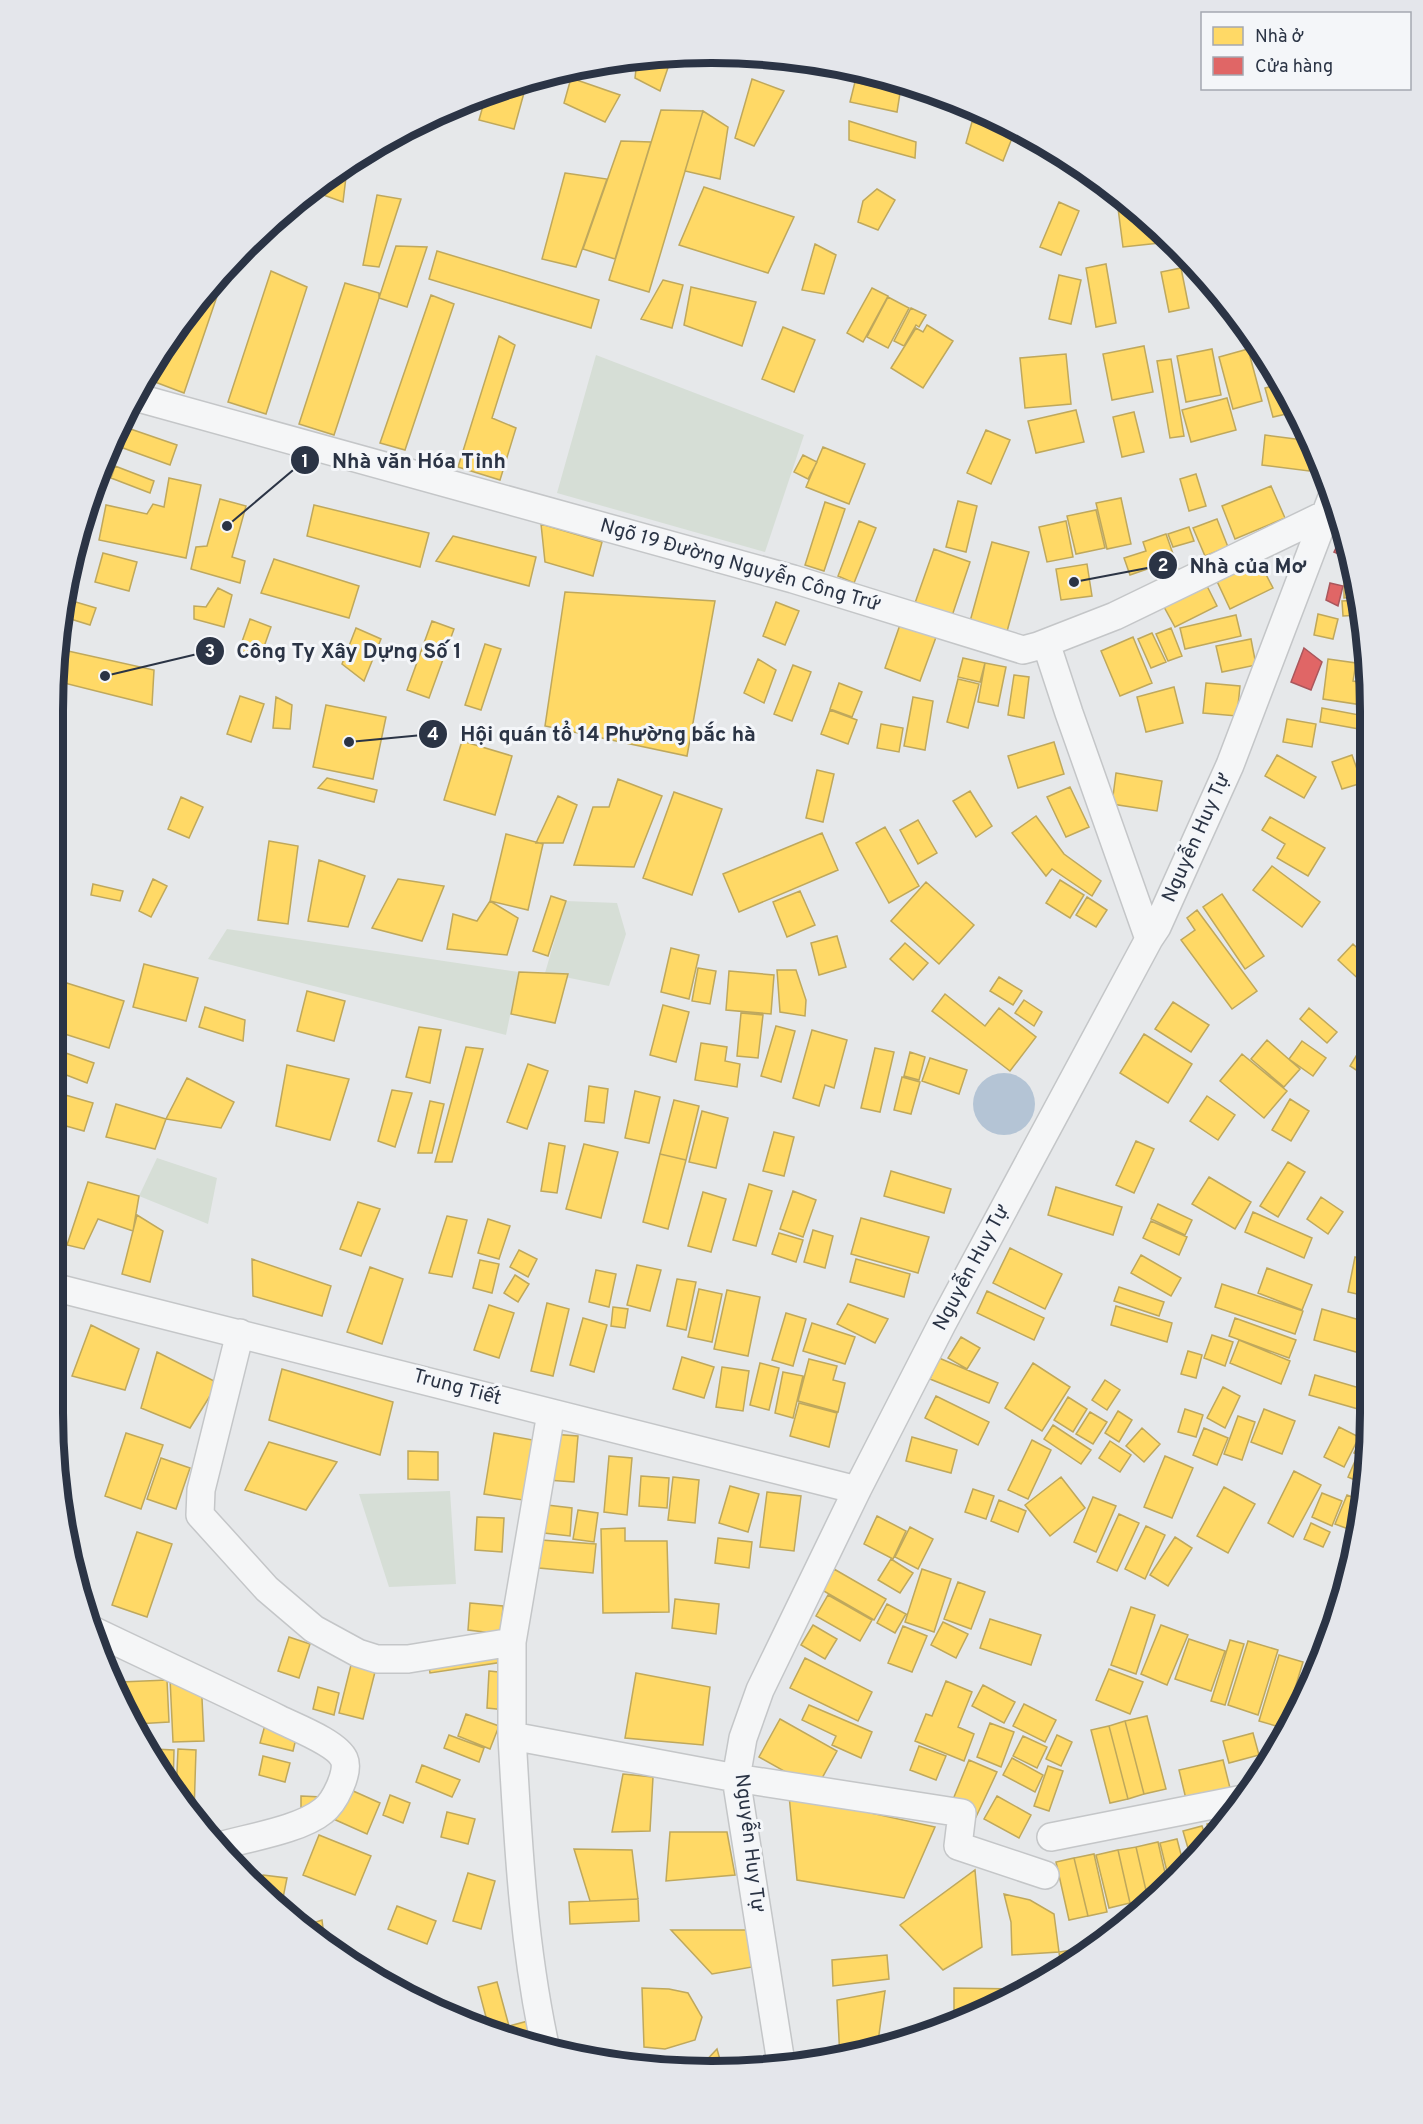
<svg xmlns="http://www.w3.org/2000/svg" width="1423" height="2124" font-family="Overpass,sans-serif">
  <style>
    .green { fill: #d6ded6 }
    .water { fill: #b4c4d5 }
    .homes { fill: #ffd966; stroke: #bfa85c; stroke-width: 1.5 }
    .shops { fill: #e06666; stroke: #aa575c; stroke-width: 1.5 }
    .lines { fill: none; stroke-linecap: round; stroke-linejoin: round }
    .street-casing { stroke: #c4c6c8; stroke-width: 30 }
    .street { stroke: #f5f6f7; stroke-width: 27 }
    .labels { text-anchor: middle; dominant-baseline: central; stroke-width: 6; stroke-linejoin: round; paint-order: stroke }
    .street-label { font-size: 20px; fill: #2b3445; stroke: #f4f6f9 }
    .rim { fill: none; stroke: #2b3445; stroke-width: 8 }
    .leader { fill: none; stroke: #2b3445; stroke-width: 2 }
    .callout-dot { fill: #2b3445; stroke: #f4f6f9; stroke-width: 2 }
    .mark-label { font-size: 18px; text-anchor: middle; font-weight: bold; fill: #fff }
    .callout-label { font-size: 21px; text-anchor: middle; font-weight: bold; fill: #2b3445; stroke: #f4f6f9; stroke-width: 6; stroke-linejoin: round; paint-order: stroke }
  </style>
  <rect width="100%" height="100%" fill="#e6e8ea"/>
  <path class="green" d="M 596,355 L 804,435 L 765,552 L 557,493 Z
    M 566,901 L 617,903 L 626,934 L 609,986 L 545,973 Z
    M 227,929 L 519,972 L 506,1035 L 208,959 Z
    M 157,1158 L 217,1178 L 208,1224 L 139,1196 Z
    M 450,1491 L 456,1584 L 389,1587 L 359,1494 Z"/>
  <path class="water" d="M973 1104a31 31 0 1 1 62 0a31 31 0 1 1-62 0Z"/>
  <path class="homes" d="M 672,56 L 660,91 L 635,78 L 637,60 Z
    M 571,78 L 620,95 L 605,122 L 564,103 Z
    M 752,79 L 784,91 L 754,146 L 735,138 Z
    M 527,82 L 514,129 L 479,120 L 486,95 Z
    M 855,82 L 900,93 L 897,112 L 850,102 Z
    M 661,110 L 703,111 L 649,292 L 609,280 Z
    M 703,111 L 728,127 L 720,179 L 685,171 Z
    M 849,121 L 916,142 L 915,158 L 849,140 Z
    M 972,122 L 1014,133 L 1003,161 L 966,143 Z
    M 621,141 L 651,142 L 615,259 L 583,249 Z
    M 333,173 L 346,177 L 343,202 L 312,191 Z
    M 565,173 L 607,179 L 576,267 L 542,259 Z
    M 704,187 L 794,217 L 768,273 L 679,245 Z
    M 877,189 L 895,200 L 878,230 L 858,222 L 863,201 Z
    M 377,195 L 401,199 L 379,267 L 363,265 Z
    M 1059,202 L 1079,211 L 1061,255 L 1040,247 Z
    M 1130,206 L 1169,238 L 1169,242 L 1123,247 L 1118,208 Z
    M 1172,241 L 1177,245 L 1182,251 L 1173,252 Z
    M 815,244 L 836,255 L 824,294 L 802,290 Z
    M 396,246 L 427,247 L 407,307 L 379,298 Z
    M 437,251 L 599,300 L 591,328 L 429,279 Z
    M 1106,264 L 1116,323 L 1096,327 L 1086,268 Z
    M 227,267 L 184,393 L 155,382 L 167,346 L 188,311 Z
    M 1181,268 L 1189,308 L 1169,312 L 1161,272 Z
    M 271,271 L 307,287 L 266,414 L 228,402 Z
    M 1059,275 L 1081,280 L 1071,324 L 1049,319 Z
    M 663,280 L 683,285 L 672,328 L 641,319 Z
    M 345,283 L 379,293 L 379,298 L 334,435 L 299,424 Z
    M 691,287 L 756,302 L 742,346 L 684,325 Z
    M 872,288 L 888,296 L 863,342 L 847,333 Z
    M 431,295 L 454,304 L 405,450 L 380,443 Z
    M 888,297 L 909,308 L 888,348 L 867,337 Z
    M 911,308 L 926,315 L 919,327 L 916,325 L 904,346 L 894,341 Z
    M 927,325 L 953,341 L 923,388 L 891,368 L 916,328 L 923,332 Z
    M 783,327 L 815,340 L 794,392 L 762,379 Z
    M 499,336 L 515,345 L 492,418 L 516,428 L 500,480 L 458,467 Z
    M 1144,346 L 1153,392 L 1112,400 L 1103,354 Z
    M 1212,349 L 1221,395 L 1186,402 L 1177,356 Z
    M 1248,349 L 1262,401 L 1233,409 L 1219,357 Z
    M 1066,354 L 1071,404 L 1025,408 L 1020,358 Z
    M 1171,359 L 1184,436 L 1170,438 L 1157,361 Z
    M 1280,384 L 1295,412 L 1273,417 L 1265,388 Z
    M 1227,398 L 1236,430 L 1191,442 L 1182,410 Z
    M 1076,410 L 1084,442 L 1036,453 L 1028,421 Z
    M 1134,412 L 1144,452 L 1122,457 L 1113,417 Z
    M 1299,420 L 1306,433 L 1296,430 Z
    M 119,425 L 177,445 L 170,465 L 112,444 Z
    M 986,430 L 1010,440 L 991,484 L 967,473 Z
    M 1265,435 L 1311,441 L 1312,444 L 1309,471 L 1262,465 Z
    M 823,447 L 865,464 L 849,504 L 806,487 Z
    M 803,455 L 817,462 L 808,479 L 794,472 Z
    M 115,466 L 154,481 L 150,493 L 111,478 Z
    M 1196,474 L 1206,506 L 1189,511 L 1180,479 Z
    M 169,478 L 201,485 L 186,558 L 99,540 L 106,505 L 147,514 L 153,504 L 164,507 Z
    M 1271,486 L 1285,518 L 1235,539 L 1222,506 Z
    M 1121,498 L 1131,544 L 1107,549 L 1096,503 Z
    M 220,499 L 246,506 L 232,557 L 245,561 L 240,583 L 191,569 L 196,547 L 207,546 Z
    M 958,501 L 977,506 L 966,552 L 946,547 Z
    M 825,502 L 845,509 L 824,571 L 805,565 Z
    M 314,505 L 429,533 L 420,567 L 307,536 Z
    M 1096,510 L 1105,548 L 1076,554 L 1067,516 Z
    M 1217,519 L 1228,547 L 1205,556 L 1193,528 Z
    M 859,521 L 876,528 L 854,583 L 838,576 Z
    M 1066,521 L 1073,557 L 1047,562 L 1039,527 Z
    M 541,524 L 602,542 L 593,576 L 545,562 Z
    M 1189,527 L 1194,541 L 1173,547 L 1168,534 Z
    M 1166,534 L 1179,571 L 1157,579 L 1153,567 L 1130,575 L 1124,558 L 1146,551 L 1143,542 Z
    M 453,536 L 536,557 L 529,586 L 436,561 Z
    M 992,542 L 1029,552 L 1006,635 L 969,625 Z
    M 934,549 L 970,562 L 952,616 L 915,603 Z
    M 103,553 L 137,562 L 129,591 L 95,582 Z
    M 1257,557 L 1273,588 L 1230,609 L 1215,577 Z
    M 274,559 L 359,586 L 349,618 L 261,593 Z
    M 1087,564 L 1092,596 L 1061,600 L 1056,569 Z
    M 1344,575 L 1355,575 L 1357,597 L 1344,598 Z
    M 1206,584 L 1217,606 L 1175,627 L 1163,605 Z
    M 218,588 L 232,595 L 224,627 L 194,619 L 194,606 L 206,607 Z
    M 565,592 L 715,601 L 687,756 L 545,726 Z
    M 69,600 L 96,608 L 90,625 L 64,617 Z
    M 1359,600 L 1361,615 L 1343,616 L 1342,601 Z
    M 776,602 L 799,611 L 785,645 L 763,636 Z
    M 1318,614 L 1338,619 L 1333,639 L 1314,635 Z
    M 1236,615 L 1241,636 L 1185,649 L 1180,628 Z
    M 903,616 L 939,629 L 920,681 L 885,668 Z
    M 250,619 L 271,627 L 260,658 L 239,650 Z
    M 432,621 L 454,629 L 429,698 L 407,690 Z
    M 356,628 L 381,639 L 364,681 L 342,664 Z
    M 1171,628 L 1182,656 L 1168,661 L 1156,634 Z
    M 1152,633 L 1166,662 L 1151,668 L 1138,639 Z
    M 1133,637 L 1152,683 L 1120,696 L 1101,651 Z
    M 1251,639 L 1256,665 L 1222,672 L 1216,646 Z
    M 485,644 L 501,649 L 481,710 L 465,705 Z
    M 59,649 L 154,670 L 152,705 L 56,681 Z
    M 963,658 L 985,663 L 980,682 L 958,677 Z
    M 758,659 L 776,670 L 764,703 L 744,693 Z
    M 1328,659 L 1356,663 L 1353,681 L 1368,683 L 1369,706 L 1323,699 Z
    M 985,663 L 1006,667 L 998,706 L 978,702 Z
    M 793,665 L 811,672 L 792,721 L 774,714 Z
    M 1014,675 L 1029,677 L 1024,718 L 1008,715 Z
    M 958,679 L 979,684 L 968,728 L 947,722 Z
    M 839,683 L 862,692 L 852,717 L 830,709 Z
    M 1206,683 L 1240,686 L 1237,716 L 1203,713 Z
    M 1174,687 L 1183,723 L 1146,732 L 1137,697 Z
    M 240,696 L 264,704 L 251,742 L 227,734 Z
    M 276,697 L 292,705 L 290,729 L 273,728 Z
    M 913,697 L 933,701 L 925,750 L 904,746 Z
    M 326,705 L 386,717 L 373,779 L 313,767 Z
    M 1322,708 L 1370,717 L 1370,731 L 1320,722 Z
    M 830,710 L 857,720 L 848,744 L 821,734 Z
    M 53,717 L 61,721 L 53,746 Z
    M 1287,719 L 1316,724 L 1312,747 L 1283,742 Z
    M 881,724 L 903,728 L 899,752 L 877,748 Z
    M 462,741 L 512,756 L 495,815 L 444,800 Z
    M 1054,742 L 1064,774 L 1018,788 L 1008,756 Z
    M 1277,755 L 1316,777 L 1304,798 L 1265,776 Z
    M 1352,755 L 1362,783 L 1342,789 L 1332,762 Z
    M 817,770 L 834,774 L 823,822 L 806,818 Z
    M 1116,773 L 1162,781 L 1157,811 L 1112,804 Z
    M 327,778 L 377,790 L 374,802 L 318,788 Z
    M 618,779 L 662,796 L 634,867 L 574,865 L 593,807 L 609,807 Z
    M 1070,787 L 1089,827 L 1066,837 L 1047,797 Z
    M 970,791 L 992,826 L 976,837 L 953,801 Z
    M 674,792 L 722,809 L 692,895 L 643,878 Z
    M 558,796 L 577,805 L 563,843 L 536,843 Z
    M 181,797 L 203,807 L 189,838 L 168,829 Z
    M 1036,816 L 1064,854 L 1101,881 L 1092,896 L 1052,869 L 1046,876 L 1012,833 Z
    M 1270,817 L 1325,848 L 1308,876 L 1277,858 L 1285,844 L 1262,830 Z
    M 918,820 L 937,853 L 918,864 L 900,830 Z
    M 885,827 L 919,886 L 889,903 L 856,843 Z
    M 822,833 L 838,870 L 739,912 L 723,874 Z
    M 506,834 L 543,844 L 528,910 L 490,901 Z
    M 269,841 L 298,846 L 288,924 L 258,920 Z
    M 319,860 L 365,876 L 348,927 L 308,921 Z
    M 1272,866 L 1320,902 L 1302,927 L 1253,890 Z
    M 153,879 L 167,886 L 151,917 L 139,911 Z
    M 398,879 L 444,886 L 422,941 L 372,928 Z
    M 1060,880 L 1084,895 L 1070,918 L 1046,903 Z
    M 926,882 L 974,925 L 939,964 L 891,921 Z
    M 93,884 L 123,891 L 120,901 L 91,895 Z
    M 800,891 L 815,925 L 787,937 L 773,902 Z
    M 1222,894 L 1264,956 L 1245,969 L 1203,907 Z
    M 551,896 L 566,901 L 548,956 L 533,951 Z
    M 1087,897 L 1107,910 L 1096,927 L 1076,915 Z
    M 490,901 L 518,918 L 507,955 L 447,949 L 453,914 L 477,921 Z
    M 1197,910 L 1257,991 L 1232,1009 L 1181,940 L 1195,930 L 1187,918 Z
    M 837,936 L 846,967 L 819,975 L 811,943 Z
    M 905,943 L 928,963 L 913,980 L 890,959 Z
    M 1353,944 L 1370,960 L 1370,983 L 1367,987 L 1338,960 Z
    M 671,948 L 699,955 L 689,999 L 661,992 Z
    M 144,964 L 198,978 L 186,1021 L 133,1007 Z
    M 698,968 L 716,971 L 710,1004 L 692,1001 Z
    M 777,970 L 796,970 L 806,1000 L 805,1016 L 780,1012 Z
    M 729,971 L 774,975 L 771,1014 L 726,1010 Z
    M 519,972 L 568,974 L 555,1023 L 511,1014 Z
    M 999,977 L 1022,991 L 1013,1005 L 990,991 Z
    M 54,979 L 124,1001 L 109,1048 L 55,1031 Z
    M 307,991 L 345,1001 L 334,1041 L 297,1031 Z
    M 945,994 L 985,1026 L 999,1008 L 1036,1037 L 1010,1071 L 932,1011 Z
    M 1024,1000 L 1042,1012 L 1034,1026 L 1015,1013 Z
    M 1173,1002 L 1209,1025 L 1191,1052 L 1155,1029 Z
    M 663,1005 L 689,1012 L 676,1062 L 650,1055 Z
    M 205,1007 L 245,1020 L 243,1041 L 199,1027 Z
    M 1309,1008 L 1337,1032 L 1327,1043 L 1300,1019 Z
    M 741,1013 L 763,1015 L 758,1058 L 737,1056 Z
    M 776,1026 L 795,1031 L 781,1082 L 761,1076 Z
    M 419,1027 L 441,1030 L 430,1083 L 406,1077 Z
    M 812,1030 L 847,1040 L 834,1088 L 825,1085 L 819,1106 L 793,1098 Z
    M 1144,1034 L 1192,1064 L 1168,1103 L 1120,1073 Z
    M 1267,1040 L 1300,1069 L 1284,1087 L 1251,1059 Z
    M 1302,1041 L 1326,1058 L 1313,1076 L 1289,1059 Z
    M 701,1043 L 727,1047 L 725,1061 L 740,1064 L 737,1087 L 695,1080 Z
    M 1364,1043 L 1370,1046 L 1370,1079 L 1350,1066 Z
    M 466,1047 L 483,1049 L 452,1162 L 435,1162 Z
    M 875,1048 L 894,1052 L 880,1112 L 861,1108 Z
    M 63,1052 L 94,1063 L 87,1083 L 56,1071 Z
    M 910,1052 L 925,1057 L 919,1080 L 904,1076 Z
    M 1242,1054 L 1287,1091 L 1264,1118 L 1220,1081 Z
    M 930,1058 L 967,1070 L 959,1094 L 922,1081 Z
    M 528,1064 L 548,1071 L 527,1129 L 507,1122 Z
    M 287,1065 L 349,1079 L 330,1140 L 276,1126 Z
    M 902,1077 L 920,1082 L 911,1114 L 894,1110 Z
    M 187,1078 L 234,1102 L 221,1128 L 166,1119 Z
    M 589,1086 L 608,1089 L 604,1123 L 585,1121 Z
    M 392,1090 L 412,1093 L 395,1147 L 378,1141 Z
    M 635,1091 L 660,1097 L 649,1143 L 625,1138 Z
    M 55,1092 L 93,1103 L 84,1131 L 55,1123 Z
    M 1207,1096 L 1235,1115 L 1218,1140 L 1190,1121 Z
    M 1290,1099 L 1309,1111 L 1291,1141 L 1272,1130 Z
    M 674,1100 L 699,1106 L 686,1160 L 660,1154 Z
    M 430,1101 L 444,1104 L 432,1153 L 418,1153 Z
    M 116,1104 L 166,1119 L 155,1149 L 106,1137 Z
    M 702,1111 L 728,1118 L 716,1168 L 689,1162 Z
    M 774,1132 L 794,1137 L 784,1176 L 763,1171 Z
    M 1136,1141 L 1154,1149 L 1134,1193 L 1116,1185 Z
    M 549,1143 L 565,1146 L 557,1193 L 541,1191 Z
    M 584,1144 L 618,1152 L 601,1218 L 566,1209 Z
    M 660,1154 L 686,1160 L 668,1229 L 643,1222 Z
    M 56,1161 L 63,1174 L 56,1178 Z
    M 1288,1162 L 1305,1172 L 1278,1217 L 1260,1206 Z
    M 1370,1170 L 1370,1186 L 1363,1182 Z
    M 891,1171 L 951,1189 L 944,1213 L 884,1196 Z
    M 1209,1177 L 1251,1202 L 1235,1229 L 1192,1204 Z
    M 88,1182 L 139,1196 L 133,1231 L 98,1219 L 84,1249 L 67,1245 Z
    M 749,1184 L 772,1191 L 756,1246 L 733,1240 Z
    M 1056,1187 L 1122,1207 L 1113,1235 L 1048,1215 Z
    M 793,1191 L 816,1200 L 803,1237 L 780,1229 Z
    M 703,1192 L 726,1199 L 711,1252 L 688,1246 Z
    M 1321,1197 L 1343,1212 L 1328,1234 L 1307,1219 Z
    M 358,1202 L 380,1209 L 361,1256 L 340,1249 Z
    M 1158,1204 L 1192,1220 L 1185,1235 L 1151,1219 Z
    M 1253,1212 L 1312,1238 L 1304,1258 L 1245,1232 Z
    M 137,1215 L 163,1231 L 150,1282 L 122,1274 Z
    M 447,1216 L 467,1220 L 452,1277 L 429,1273 Z
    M 861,1218 L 929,1237 L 918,1273 L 851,1254 Z
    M 488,1219 L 510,1226 L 499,1259 L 478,1253 Z
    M 1151,1221 L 1187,1237 L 1179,1255 L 1143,1238 Z
    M 813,1230 L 833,1236 L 825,1268 L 804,1262 Z
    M 779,1233 L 803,1240 L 796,1262 L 772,1254 Z
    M 1010,1248 L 1062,1274 L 1045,1309 L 993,1283 Z
    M 519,1250 L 537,1259 L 528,1277 L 510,1267 Z
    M 1141,1255 L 1181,1278 L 1171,1296 L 1131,1273 Z
    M 1355,1257 L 1370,1260 L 1370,1297 L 1348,1292 Z
    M 252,1259 L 331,1286 L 322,1316 L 253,1296 Z
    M 856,1259 L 910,1274 L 904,1297 L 850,1282 Z
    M 480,1260 L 499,1264 L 492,1293 L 473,1288 Z
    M 637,1265 L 661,1270 L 650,1311 L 627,1305 Z
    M 370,1267 L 403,1279 L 382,1344 L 347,1332 Z
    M 1267,1268 L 1312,1285 L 1302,1310 L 1258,1293 Z
    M 596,1270 L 616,1274 L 609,1307 L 589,1302 Z
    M 515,1275 L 529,1284 L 518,1302 L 504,1293 Z
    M 677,1279 L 696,1282 L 686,1330 L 667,1326 Z
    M 1222,1284 L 1303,1311 L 1295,1334 L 1215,1307 Z
    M 1119,1287 L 1164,1302 L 1159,1316 L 1114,1301 Z
    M 699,1289 L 722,1294 L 712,1342 L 688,1337 Z
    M 727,1290 L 760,1297 L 748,1356 L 714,1349 Z
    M 987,1291 L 1044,1318 L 1034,1340 L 977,1313 Z
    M 547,1303 L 569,1309 L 553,1376 L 531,1371 Z
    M 848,1304 L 888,1319 L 875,1343 L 837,1324 Z
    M 489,1305 L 514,1313 L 499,1358 L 474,1350 Z
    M 1116,1306 L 1172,1323 L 1167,1342 L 1111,1325 Z
    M 613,1307 L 628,1309 L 625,1328 L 611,1326 Z
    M 1322,1309 L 1370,1323 L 1363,1354 L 1314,1340 Z
    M 786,1313 L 806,1319 L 793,1366 L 772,1360 Z
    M 583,1318 L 607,1325 L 594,1372 L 570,1365 Z
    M 1235,1318 L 1296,1340 L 1289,1358 L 1229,1336 Z
    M 812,1323 L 855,1337 L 845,1364 L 803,1351 Z
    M 91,1325 L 139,1349 L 125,1390 L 72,1376 Z
    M 1212,1335 L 1233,1342 L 1225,1366 L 1204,1358 Z
    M 961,1337 L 980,1348 L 967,1369 L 948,1358 Z
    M 1239,1340 L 1290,1361 L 1281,1384 L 1230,1363 Z
    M 1188,1351 L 1202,1355 L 1196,1378 L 1181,1374 Z
    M 157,1352 L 218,1383 L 190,1428 L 141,1408 Z
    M 682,1357 L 714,1367 L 704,1398 L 673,1389 Z
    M 939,1358 L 998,1383 L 989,1403 L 930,1379 Z
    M 809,1359 L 837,1366 L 833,1380 L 845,1383 L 838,1412 L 798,1401 Z
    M 760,1363 L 779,1368 L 769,1410 L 750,1405 Z
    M 1033,1363 L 1070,1387 L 1042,1431 L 1005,1408 Z
    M 722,1367 L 749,1371 L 743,1411 L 716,1407 Z
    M 282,1369 L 393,1402 L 380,1455 L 269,1420 Z
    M 783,1372 L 803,1376 L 793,1418 L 775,1413 Z
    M 1315,1375 L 1363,1389 L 1358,1409 L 1309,1395 Z
    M 1105,1380 L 1120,1390 L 1107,1410 L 1092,1400 Z
    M 1223,1387 L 1240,1396 L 1225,1428 L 1207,1418 Z
    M 936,1396 L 989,1422 L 978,1445 L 925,1418 Z
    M 1068,1397 L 1087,1409 L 1073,1432 L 1054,1420 Z
    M 799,1403 L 837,1413 L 829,1447 L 790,1436 Z
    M 1185,1409 L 1203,1415 L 1196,1437 L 1178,1432 Z
    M 1264,1409 L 1295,1421 L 1282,1454 L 1251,1442 Z
    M 1118,1411 L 1132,1420 L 1119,1442 L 1105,1433 Z
    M 1090,1412 L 1107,1422 L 1093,1444 L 1076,1434 Z
    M 1238,1416 L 1255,1422 L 1242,1460 L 1224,1454 Z
    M 1369,1424 L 1369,1425 L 1366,1459 L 1354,1453 Z
    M 1053,1425 L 1091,1450 L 1081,1464 L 1044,1439 Z
    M 1339,1427 L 1359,1437 L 1344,1467 L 1324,1457 Z
    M 1142,1428 L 1160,1444 L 1144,1462 L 1126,1446 Z
    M 1204,1428 L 1228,1438 L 1217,1465 L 1193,1455 Z
    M 126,1433 L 163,1445 L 141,1509 L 105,1496 Z
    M 494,1433 L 533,1440 L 523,1500 L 484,1494 Z
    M 551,1434 L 578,1436 L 574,1482 L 547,1480 Z
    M 912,1437 L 957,1450 L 951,1473 L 906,1461 Z
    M 1032,1440 L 1051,1450 L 1028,1499 L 1008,1490 Z
    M 1110,1441 L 1131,1455 L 1120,1472 L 1099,1458 Z
    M 269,1442 L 337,1462 L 306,1510 L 245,1490 Z
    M 408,1451 L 438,1452 L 438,1480 L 408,1479 Z
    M 609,1456 L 632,1458 L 627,1515 L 604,1512 Z
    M 1165,1456 L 1193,1468 L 1172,1518 L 1144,1507 Z
    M 161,1458 L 190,1468 L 176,1509 L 147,1499 Z
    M 1355,1461 L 1365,1465 L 1364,1484 L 1348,1477 Z
    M 1294,1471 L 1321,1485 L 1293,1537 L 1268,1523 Z
    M 641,1476 L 669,1478 L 667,1508 L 639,1506 Z
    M 673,1477 L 699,1480 L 695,1523 L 668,1520 Z
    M 1061,1477 L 1085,1508 L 1050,1536 L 1025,1505 Z
    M 730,1486 L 759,1494 L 748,1532 L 719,1523 Z
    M 1224,1487 L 1255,1504 L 1228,1553 L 1197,1536 Z
    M 973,1489 L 994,1496 L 986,1519 L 965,1512 Z
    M 767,1492 L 801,1496 L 794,1551 L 760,1547 Z
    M 1322,1493 L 1342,1501 L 1332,1526 L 1312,1517 Z
    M 1347,1495 L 1362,1501 L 1359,1533 L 1335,1524 Z
    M 1093,1497 L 1116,1506 L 1096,1552 L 1074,1542 Z
    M 999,1500 L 1026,1511 L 1018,1532 L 991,1521 Z
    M 547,1505 L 572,1508 L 570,1536 L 544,1533 Z
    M 578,1510 L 598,1513 L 594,1542 L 573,1539 Z
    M 1119,1514 L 1139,1523 L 1117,1571 L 1097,1562 Z
    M 877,1516 L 906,1531 L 893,1559 L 864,1544 Z
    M 477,1517 L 504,1518 L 502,1552 L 475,1550 Z
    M 1311,1523 L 1330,1532 L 1323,1547 L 1304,1539 Z
    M 1146,1526 L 1165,1535 L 1145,1579 L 1125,1569 Z
    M 910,1527 L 933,1539 L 918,1569 L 895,1557 Z
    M 625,1528 L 625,1541 L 667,1541 L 669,1612 L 603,1613 L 601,1529 Z
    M 137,1532 L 172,1544 L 147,1617 L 112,1605 Z
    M 1175,1537 L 1192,1548 L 1168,1586 L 1150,1575 Z
    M 718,1538 L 752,1542 L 749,1568 L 715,1563 Z
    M 541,1540 L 596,1544 L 593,1573 L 539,1568 Z
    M 891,1559 L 913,1573 L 900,1593 L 878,1580 Z
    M 834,1569 L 886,1599 L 874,1620 L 822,1590 Z
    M 922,1569 L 951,1579 L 934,1632 L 905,1622 Z
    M 958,1582 L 985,1592 L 971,1629 L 944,1619 Z
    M 1339,1591 L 1340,1592 L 1334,1610 L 1332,1608 Z
    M 828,1595 L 872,1620 L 860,1641 L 816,1616 Z
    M 675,1599 L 719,1604 L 716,1634 L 672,1628 Z
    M 470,1603 L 503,1606 L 501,1634 L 468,1630 Z
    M 887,1604 L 906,1614 L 895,1633 L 877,1623 Z
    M 1131,1607 L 1155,1615 L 1136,1674 L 1111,1665 Z
    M 990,1619 L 1041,1635 L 1031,1665 L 980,1648 Z
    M 943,1622 L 968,1634 L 956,1658 L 931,1645 Z
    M 813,1625 L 837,1639 L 825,1659 L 801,1645 Z
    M 1161,1625 L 1188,1635 L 1167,1685 L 1141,1674 Z
    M 903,1626 L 927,1636 L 912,1672 L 888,1663 Z
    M 289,1637 L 310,1644 L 299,1678 L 278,1671 Z
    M 1189,1639 L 1225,1651 L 1211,1691 L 1175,1679 Z
    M 1230,1640 L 1244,1644 L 1225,1705 L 1211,1701 Z
    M 1248,1641 L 1278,1650 L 1258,1715 L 1228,1705 Z
    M 501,1648 L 503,1662 L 430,1673 L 428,1659 Z
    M 1279,1655 L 1303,1662 L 1283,1728 L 1259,1721 Z
    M 805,1658 L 872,1692 L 858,1721 L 790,1688 Z
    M 351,1665 L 375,1672 L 363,1719 L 339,1713 Z
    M 1109,1669 L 1143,1682 L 1130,1714 L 1096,1700 Z
    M 489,1671 L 508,1673 L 506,1710 L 487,1708 Z
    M 636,1673 L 710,1687 L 703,1745 L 625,1738 Z
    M 201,1677 L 204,1741 L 173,1742 L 170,1678 Z
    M 167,1680 L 169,1722 L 136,1724 L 121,1693 L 121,1682 Z
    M 946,1681 L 972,1692 L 958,1727 L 974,1734 L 964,1761 L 915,1741 L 926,1714 L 932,1716 Z
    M 983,1685 L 1015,1702 L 1004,1723 L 972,1706 Z
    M 318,1687 L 339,1693 L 334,1715 L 313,1709 Z
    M 1024,1704 L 1056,1720 L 1045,1742 L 1013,1726 Z
    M 1297,1704 L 1302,1705 L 1293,1719 Z
    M 809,1705 L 872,1732 L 861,1758 L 832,1745 L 836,1736 L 802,1720 Z
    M 466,1714 L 499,1726 L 490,1749 L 458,1736 Z
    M 1147,1716 L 1166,1789 L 1144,1794 L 1125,1721 Z
    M 267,1718 L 299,1726 L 293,1751 L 260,1743 Z
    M 780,1719 L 837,1751 L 816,1789 L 759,1757 Z
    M 1125,1721 L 1144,1794 L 1128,1799 L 1109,1726 Z
    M 990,1723 L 1014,1732 L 1001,1767 L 977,1757 Z
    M 1109,1726 L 1128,1799 L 1110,1803 L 1091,1730 Z
    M 1253,1733 L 1259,1755 L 1229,1763 L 1223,1741 Z
    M 449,1735 L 484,1748 L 479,1762 L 444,1748 Z
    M 1057,1735 L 1072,1742 L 1061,1766 L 1046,1759 Z
    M 1023,1736 L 1047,1747 L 1037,1768 L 1013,1756 Z
    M 919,1746 L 946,1756 L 936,1780 L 910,1770 Z
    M 154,1749 L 174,1750 L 173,1790 L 164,1779 L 153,1758 Z
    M 178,1749 L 196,1750 L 194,1813 L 190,1813 L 176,1795 Z
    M 263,1756 L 290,1763 L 285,1782 L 259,1775 Z
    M 1012,1758 L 1043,1775 L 1035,1792 L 1003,1775 Z
    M 969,1760 L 997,1772 L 976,1817 L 952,1802 Z
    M 1223,1760 L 1230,1788 L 1186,1799 L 1179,1770 Z
    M 422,1765 L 460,1780 L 452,1797 L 416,1782 Z
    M 1048,1766 L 1063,1771 L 1049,1811 L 1034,1806 Z
    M 623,1774 L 653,1777 L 650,1831 L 612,1832 Z
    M 342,1786 L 380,1803 L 367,1834 L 329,1817 Z
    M 390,1795 L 410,1803 L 403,1823 L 383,1815 Z
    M 789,1795 L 935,1827 L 904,1898 L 797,1880 Z
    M 301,1796 L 322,1797 L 321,1809 L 301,1808 Z
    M 997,1796 L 1031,1815 L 1019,1838 L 984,1819 Z
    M 447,1812 L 475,1819 L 468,1844 L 441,1837 Z
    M 1230,1819 L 1211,1841 L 1207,1824 Z
    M 1202,1826 L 1208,1844 L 1192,1862 L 1183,1831 Z
    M 670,1832 L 727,1832 L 735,1875 L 666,1881 Z
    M 319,1835 L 371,1856 L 355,1895 L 303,1875 Z
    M 1177,1839 L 1185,1870 L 1170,1884 L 1160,1843 Z
    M 1158,1842 L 1168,1886 L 1148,1899 L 1136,1847 Z
    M 1136,1847 L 1148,1899 L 1130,1903 L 1118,1850 Z
    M 574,1849 L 632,1850 L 638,1899 L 590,1901 Z
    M 1118,1850 L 1130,1903 L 1109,1908 L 1096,1855 Z
    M 1094,1854 L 1107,1912 L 1088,1916 L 1074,1858 Z
    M 1074,1858 L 1088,1916 L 1069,1920 L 1056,1862 Z
    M 975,1870 L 982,1947 L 943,1970 L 900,1925 Z
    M 468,1873 L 495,1881 L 481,1929 L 453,1921 Z
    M 263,1875 L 287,1878 L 281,1908 L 261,1889 Z
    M 1004,1894 L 1030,1900 L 1054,1914 L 1059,1952 L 1012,1955 L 1011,1922 Z
    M 638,1899 L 639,1921 L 570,1924 L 569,1902 Z
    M 397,1906 L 436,1921 L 427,1944 L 388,1929 Z
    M 322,1920 L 325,1944 L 310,1935 L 301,1927 Z
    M 671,1930 L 746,1930 L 758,1966 L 712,1974 Z
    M 1088,1947 L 1061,1968 L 1059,1952 Z
    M 887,1955 L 889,1979 L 833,1986 L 832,1960 Z
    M 497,1982 L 509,2026 L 528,2021 L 534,2044 L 530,2045 L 490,2032 L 478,1987 Z
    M 642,1988 L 669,1989 L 688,1993 L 702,2017 L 695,2040 L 665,2049 L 644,2047 Z
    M 954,1988 L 1027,1989 L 954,2023 Z
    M 885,1991 L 877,2049 L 840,2059 L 837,2000 Z
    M 570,2045 L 573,2054 L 553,2051 L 553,2050 Z
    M 717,2049 L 722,2067 L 701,2068 L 702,2065 Z"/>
  <path class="shops" d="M 1342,535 L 1344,536 L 1351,559 L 1334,552 Z
    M 1330,583 L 1343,586 L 1338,606 L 1326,600 Z
    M 1304,648 L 1322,662 L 1311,690 L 1291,682 Z"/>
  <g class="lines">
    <defs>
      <path id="street" d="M 135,397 L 793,579 L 1023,650 L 1038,646 L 1115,616 L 1326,514
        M 1046,643 L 1069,713 L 1149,939
        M 57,1288 L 857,1490
        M 240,1333 L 201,1490 L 200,1515 L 267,1589 L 314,1629 L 358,1653 L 377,1659 L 408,1659 L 512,1642 L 551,1413
        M 90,1629 C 152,1659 216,1688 279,1719 C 295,1727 337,1743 344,1759 C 350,1772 334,1803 323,1811 C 300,1830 246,1838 216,1847
        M 512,1642 L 512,1736
        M 1051,1837 L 1243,1799
        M 546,2050 C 523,1946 518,1842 512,1736 L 736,1778 L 962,1813 L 958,1846 L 1045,1875
        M 781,2063 L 736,1778 L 743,1738 L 760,1690 L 857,1490 L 942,1324 L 1149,939 L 1157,927 L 1230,765 L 1332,497"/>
    </defs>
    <use href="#street" class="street-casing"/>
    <use href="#street" class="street"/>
  </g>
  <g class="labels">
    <g class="street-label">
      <text transform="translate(740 566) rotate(16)">Ngõ 19 Đường Nguyễn Công Trứ</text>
      <text transform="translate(1197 838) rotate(-66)">Nguyễn Huy Tự</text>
      <text transform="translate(972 1268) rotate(-62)">Nguyễn Huy Tự</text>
      <text transform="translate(457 1388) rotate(15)">Trung Tiết</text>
      <text transform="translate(749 1843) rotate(83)">Nguyễn Huy Tự</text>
    </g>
  </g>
  <path d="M0 0H1423V2124H0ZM711 63H712A648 648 0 0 1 1360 711V1413A648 648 0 0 1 712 2061H711A648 648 0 0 1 63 1413V711A648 648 0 0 1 711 63Z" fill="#e4e6eb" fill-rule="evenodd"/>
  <path class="rim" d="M711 63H712A648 648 0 0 1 1360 711V1413A648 648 0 0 1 712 2061H711A648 648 0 0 1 63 1413V711A648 648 0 0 1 711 63Z"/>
  <path class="leader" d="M227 526L305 460M1074 582L1163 565M105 676L210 651M349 742L433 734"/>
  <g class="callout-dot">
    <circle cx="227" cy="526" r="6"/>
    <circle cx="1074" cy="582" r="6"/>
    <circle cx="105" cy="676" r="6"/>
    <circle cx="349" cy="742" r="6"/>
    <circle cx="305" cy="460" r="15"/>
    <circle cx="1163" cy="565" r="15"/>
    <circle cx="210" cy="651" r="15"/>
    <circle cx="433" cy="734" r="15"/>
  </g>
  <g class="mark-label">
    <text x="305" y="467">1</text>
    <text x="1163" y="571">2</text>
    <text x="210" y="657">3</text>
    <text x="433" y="740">4</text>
  </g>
  <g class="callout-label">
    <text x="419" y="468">Nhà văn Hóa Tỉnh</text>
    <text x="1248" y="573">Nhà của Mơ</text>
    <text x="349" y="658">Công Ty Xây Dựng Số 1</text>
    <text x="608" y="741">Hội quán tổ 14 Phường bắc hà</text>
  </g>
  <rect x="1201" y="12" width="210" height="78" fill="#f4f6f9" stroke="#a4a8b1" stroke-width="1.5"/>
  <rect x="1213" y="27" width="30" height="18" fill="#ffd966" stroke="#a4a8b1" stroke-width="1.5"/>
  <text x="1255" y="42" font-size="18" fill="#2b3445">Nhà ở</text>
  <rect x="1213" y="57" width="30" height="18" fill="#e06666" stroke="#a4a8b1" stroke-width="1.5"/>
  <text x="1255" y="72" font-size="18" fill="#2b3445">Cửa hàng</text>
</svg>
